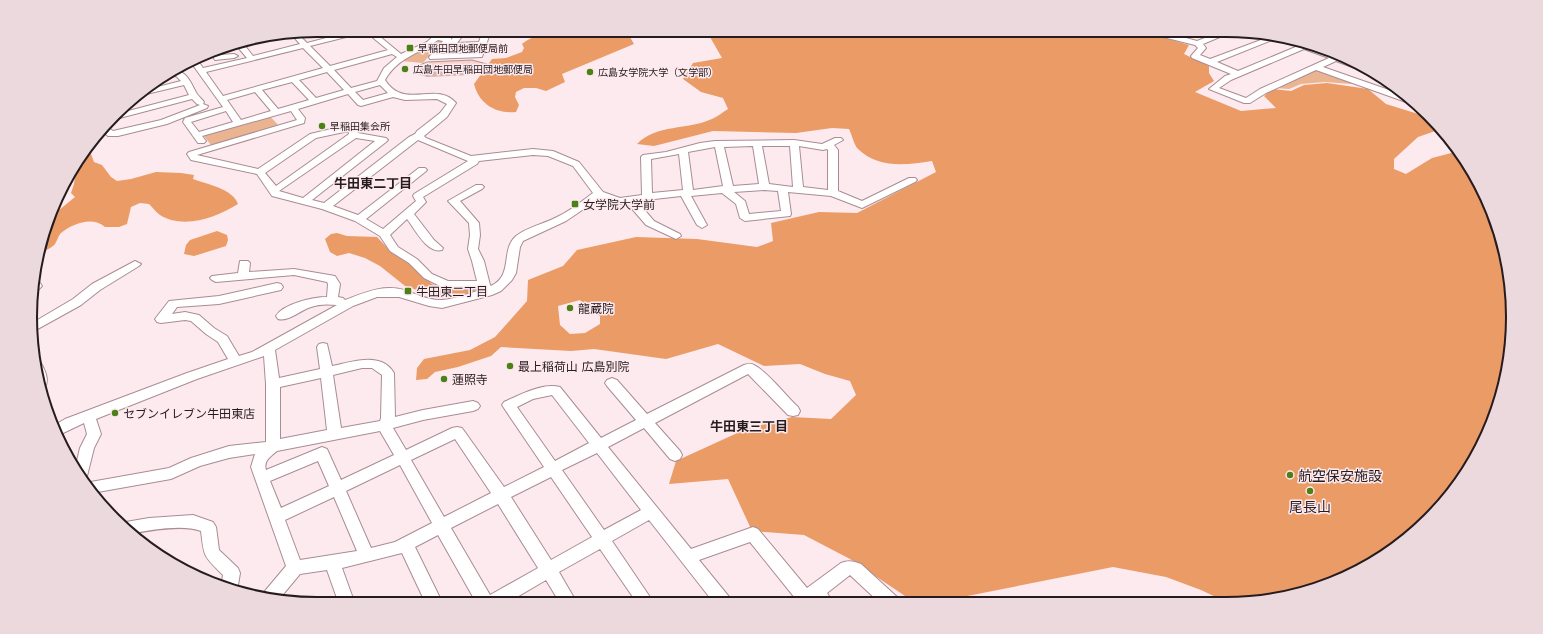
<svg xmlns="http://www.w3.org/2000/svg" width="1543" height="634" font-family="Inter,'Noto Sans JP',sans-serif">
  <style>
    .green { fill: #eab491 }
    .forest { fill: #eb9b66; fill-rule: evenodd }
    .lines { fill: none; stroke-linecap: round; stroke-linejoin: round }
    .minor-casing { stroke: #a98c94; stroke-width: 2 }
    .minor { fill: #fff; fill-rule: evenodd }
    .wall { fill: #d7b3af }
    .shaded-wall { fill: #af928e }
    .building { fill: #fad0cb; stroke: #af928e }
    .poi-dot { fill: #4d8117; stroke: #fdeaee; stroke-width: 1.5 }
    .labels { text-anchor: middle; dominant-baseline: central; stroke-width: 3; stroke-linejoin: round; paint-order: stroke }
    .far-poi-label { font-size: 10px; fill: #261b1e; stroke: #fdeaee; text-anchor: start }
    .poi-label { font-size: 12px; fill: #261b1e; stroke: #fdeaee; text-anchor: start }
    .neighbourhood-label { font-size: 13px; font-weight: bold; fill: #261b1e; stroke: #fdeaee }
    .near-poi-label { font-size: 14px; fill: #261b1e; stroke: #fdeaee; text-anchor: start }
    .rim { fill: none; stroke: #261b1e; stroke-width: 2 }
  </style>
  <rect width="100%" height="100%" fill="#fdeaee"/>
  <path class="green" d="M 437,41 L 442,41 L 423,63 L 401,61 Z
    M 1318,69 L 1353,82 L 1351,84 L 1325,82 L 1301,84 L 1289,89 L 1275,88 Z
    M 269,115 L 279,126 L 211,145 L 203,135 Z"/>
  <path class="forest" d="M 573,30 L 626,30 L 634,44 L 562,74 L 565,82 L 546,91 L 536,88 L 524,88 L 516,92 L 515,97 L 519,105 L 516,112 C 496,114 479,104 474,84 L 492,59 L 506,58 L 522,52 L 524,48 L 522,44 C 538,31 549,35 568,35 Z
    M 706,30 L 1150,30 L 1158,36 L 1189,45 L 1184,54 L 1209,66 L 1209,73 L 1214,81 L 1195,92 L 1241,111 L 1276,108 L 1264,96 L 1273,89 L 1291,91 L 1304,85 L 1327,83 L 1368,89 L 1386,104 L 1431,118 L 1441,129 L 1418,137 L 1394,159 L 1394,169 L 1406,174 L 1432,158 L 1459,151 L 1483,190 L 1503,242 L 1512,298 L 1511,354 L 1498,409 L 1465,476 L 1415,533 L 1353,574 L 1264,602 L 1222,602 L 1220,599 L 1201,590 L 1166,577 L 1113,567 L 937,602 L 914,602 L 850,559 L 804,535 L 752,531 L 728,479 L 669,484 L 676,461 L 746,429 L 792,417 L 831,419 L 856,395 L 850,381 L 825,374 L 800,364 L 764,366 L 718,344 L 666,359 L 594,349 L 571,351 L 501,347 L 491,356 L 458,367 L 435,372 L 427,379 L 416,380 L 417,368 L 424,359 L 470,350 L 495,337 L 527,301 L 528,280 L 563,266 L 577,250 L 636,237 L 697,239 L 757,247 L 773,241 L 771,223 L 819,212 L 857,213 L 936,172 L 932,161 C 906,165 879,169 858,149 C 854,145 852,135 849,129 L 832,128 L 796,133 L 713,131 L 654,146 L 637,144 C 656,124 688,130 712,119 C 717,117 723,112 728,109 L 723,98 L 701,92 L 683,79 L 693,63 L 722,58 ZM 580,300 L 589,311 L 600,316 L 600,324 L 585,333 L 570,334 L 560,325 L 558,306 Z
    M 87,151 L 91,154 L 94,162 L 102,165 L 111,177 L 117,181 L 131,179 L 156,172 L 181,173 L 194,175 L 193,179 C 207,184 233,189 238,204 C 217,217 184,230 160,215 C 156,212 152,207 149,204 L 140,203 L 131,207 L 127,224 L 119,227 L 105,227 C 93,216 73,223 61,233 C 58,236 57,241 55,244 C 51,249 43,251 38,254 L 48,219 L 75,197 L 71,193 L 74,184 L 77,163 Z
    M 217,231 L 227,235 L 228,240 L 226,246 L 194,256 L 184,254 L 186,245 L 190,240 Z
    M 337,233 L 347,236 L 377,237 L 392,253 L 410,264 L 432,284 L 446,290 L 475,290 L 474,292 L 442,297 L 426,293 L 405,286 L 380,266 L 365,258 L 349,253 L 337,256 L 330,252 L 325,239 L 331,234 Z"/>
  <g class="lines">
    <defs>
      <path id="minor" d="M 357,30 L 372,30 L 401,54 L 427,42 L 440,30 L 448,30 L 442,36 L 451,37 L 451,40 L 459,30 L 467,30 L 457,43 L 479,42 L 483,30 L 491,30 L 482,57 L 430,59 L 429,57 L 443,41 L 438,40 C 419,54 398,57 385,80 C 405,111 436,80 456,103 L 447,117 L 424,136 L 426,138 L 471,156 L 533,149 L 553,151 L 579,162 L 603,192 L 620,198 L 642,195 L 641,157 L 643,155 L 666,152 L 700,143 L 715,141 L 794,140 L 822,144 L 835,138 L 841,138 L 843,140 L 834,145 L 838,150 L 838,191 L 862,201 L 909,178 L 915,178 L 917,180 L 915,182 L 862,208 L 831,196 L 788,192 L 791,214 L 790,216 L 745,221 L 740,218 L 736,204 L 722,193 L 691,196 L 707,225 L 702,228 L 697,225 L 681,196 L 637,201 L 654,221 L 680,234 L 681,236 L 676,239 L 646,225 L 627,203 L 619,204 L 600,198 L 566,221 L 523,241 L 520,247 L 516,273 L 512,280 L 501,291 L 492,295 L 442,308 L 429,306 L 399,297 L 377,297 L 353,306 L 275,350 L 279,378 L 320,369 L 317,347 L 319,344 L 323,343 L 327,344 L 332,366 C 352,362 381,351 394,373 L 395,417 L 423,410 L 473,401 L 478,403 L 480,406 L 478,409 L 473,411 L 423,420 L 393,428 L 406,450 L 452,428 L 457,427 L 462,428 L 504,487 L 544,467 L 504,408 L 502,405 L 504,402 C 519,395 544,382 560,387 L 601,438 L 636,420 L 607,386 L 605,383 L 607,380 L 612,378 L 617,380 L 647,414 L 744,365 C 748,364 751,363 754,365 C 769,373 785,395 798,407 L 800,411 L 798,415 L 793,416 L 788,415 L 748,374 L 655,423 L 680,451 L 682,455 L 680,459 L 675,461 L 670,459 L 644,428 L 608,447 L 691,549 L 753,527 L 758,529 L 807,588 L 841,563 C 848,560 854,561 861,564 L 897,597 L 899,602 L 880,603 L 850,575 L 827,593 L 833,603 L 793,603 L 795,598 L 750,542 L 699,560 L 730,598 L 732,603 L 714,603 L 649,520 L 612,541 L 654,603 L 637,603 L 600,549 L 559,572 L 577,603 L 560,603 L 546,580 L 505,604 L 477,604 L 438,535 L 415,547 L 443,604 L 426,604 L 402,553 L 342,568 L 355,604 L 339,604 L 327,570 L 300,574 L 280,598 L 263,595 L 265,591 L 286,566 L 251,467 L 255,454 L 229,458 L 200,466 L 171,479 L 92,493 L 85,483 L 169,468 L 191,458 L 229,446 L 266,442 L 266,384 L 264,356 L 197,379 L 96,419 L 101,434 L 94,448 L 87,476 L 83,481 L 75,469 L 80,448 L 87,434 L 84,423 L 59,435 L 55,425 L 65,419 L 187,373 L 228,359 L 218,342 L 206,334 L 191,321 L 185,320 L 161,323 L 157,322 L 155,319 L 169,301 L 219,296 L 277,283 L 281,284 L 283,287 L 281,290 L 219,304 L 177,307 L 172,314 L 185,312 L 199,315 L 214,328 L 227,336 L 239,356 L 252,352 L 337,305 C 328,304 319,304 311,307 C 301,310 288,322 278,319 L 276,316 C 283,304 313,297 327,297 L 328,284 L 327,282 L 294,275 L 216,282 L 212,280 L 210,278 L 212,276 L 238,273 L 240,261 L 248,261 L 250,263 L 249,272 L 294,269 L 335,276 L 340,284 L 338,297 L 343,298 L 345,300 C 364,293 383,284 404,290 C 416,294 430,301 442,300 C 455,299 469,293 481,290 L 480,289 L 446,289 L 424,278 L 409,263 L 390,251 L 380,236 L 355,221 L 322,209 L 272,196 L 257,174 L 191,160 L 187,154 L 189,152 L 297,120 L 291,111 L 202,136 L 206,141 L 204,143 L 198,143 L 183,122 L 185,118 L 223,107 L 190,61 L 196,58 L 203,68 L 247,58 L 236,45 L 222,49 L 219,48 L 242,42 L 253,56 L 300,44 L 291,34 L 297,33 L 307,43 ZM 366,32 L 388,50 L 330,66 L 310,46 ZM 448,43 L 448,47 L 451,47 L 478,46 L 476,53 L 439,54 ZM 303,48 L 323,68 L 223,96 L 206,72 ZM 392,54 L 397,57 L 384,68 L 377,81 L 351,88 L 334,70 ZM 327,72 L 344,90 L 316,98 L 299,80 ZM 292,82 L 309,100 L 278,109 L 262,90 ZM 380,85 L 388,93 L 363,100 L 355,92 ZM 255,92 L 271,111 L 241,120 L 227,100 ZM 348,94 L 358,105 L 361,106 L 393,97 L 405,100 L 437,99 L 447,104 L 440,113 L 417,131 L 415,134 L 409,137 L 324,203 L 312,200 L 386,142 L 388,140 L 386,138 L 358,133 L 356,128 L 344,126 L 310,134 L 258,169 L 197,155 L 304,123 L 305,118 L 298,109 ZM 226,111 L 233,122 L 199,132 L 191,122 ZM 344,132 L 349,132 L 349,134 L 276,186 L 265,173 L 316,138 ZM 356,138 L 375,141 L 303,198 L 279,191 ZM 418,140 L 468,161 L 414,194 L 413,196 L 416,201 L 383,229 L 366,219 L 425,172 L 427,170 L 425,168 L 419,168 L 358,215 L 333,206 ZM 753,146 L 759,184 L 733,186 L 724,147 ZM 762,146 L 790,146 L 793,187 L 769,184 ZM 799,146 L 823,150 L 827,149 L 828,150 L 828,190 L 803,187 ZM 715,147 L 723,186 L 693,190 L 688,152 ZM 679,154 L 683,190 L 652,193 L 651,159 ZM 533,155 L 548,156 L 573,166 L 593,193 C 582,201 570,211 557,217 C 544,224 527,227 516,236 C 500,250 514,275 491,286 L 490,285 L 484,261 L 478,249 L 480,235 L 479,223 L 460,201 L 482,189 L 484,187 L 482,185 L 476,185 L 448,201 L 469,223 L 470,235 L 468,249 L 472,261 L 477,281 L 448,281 L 432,274 L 417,259 L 398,247 L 390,235 L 407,219 C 415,229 427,254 442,250 L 443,248 L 434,240 L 414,214 L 426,202 L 423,197 L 477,164 L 479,161 ZM 764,190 L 778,191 L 781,211 L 749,214 L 745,201 L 734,192 ZM 362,368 L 372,368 L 382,375 L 381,418 L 380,421 L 341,428 L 333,375 ZM 321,378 L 327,430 L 280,439 L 280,387 ZM 552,395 L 589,443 L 555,461 L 517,407 L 533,399 ZM 380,431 L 394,455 L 341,480 L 327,449 L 322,447 L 266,470 C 263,461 271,456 277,451 ZM 455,439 L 491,493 L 444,517 L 411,460 ZM 597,453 L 641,510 L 604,530 L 562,470 ZM 318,461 L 329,486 L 281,508 L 270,481 ZM 400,465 L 432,523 L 395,542 L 371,548 L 346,491 ZM 551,477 L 592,537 L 551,560 L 511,497 ZM 334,497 L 357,551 L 300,560 L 285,520 ZM 498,504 L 538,568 L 490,595 L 451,528 Z
        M 1155,30 L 1168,30 L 1164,32 L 1197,41 L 1226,30 L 1234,31 L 1203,44 L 1206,48 L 1200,55 L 1210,59 L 1269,37 L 1277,38 L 1217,62 L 1238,71 L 1305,43 L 1313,44 L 1311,46 L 1359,64 L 1377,74 L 1371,74 L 1336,61 L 1323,67 L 1409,97 L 1415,101 L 1406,102 L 1316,70 L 1266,93 L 1250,103 L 1244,103 L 1209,89 L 1225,76 L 1231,74 L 1192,58 L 1191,56 L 1198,48 L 1195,45 L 1155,35 ZM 1304,49 L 1329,58 L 1260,89 L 1246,98 L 1219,88 L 1231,80 Z
        M 216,49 L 220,55 L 234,54 L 238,56 L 234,58 L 215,60 L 210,52 Z
        M 178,71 C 189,74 192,86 197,94 C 199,97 202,99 204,102 L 203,104 L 208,106 L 207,108 L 167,124 L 118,136 L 108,136 L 103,132 L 107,127 L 113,131 L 161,120 L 200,105 L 197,104 L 192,99 L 112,120 L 117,114 L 189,95 L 184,85 L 134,97 L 142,91 L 181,81 L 176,76 L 162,77 L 169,72 Z
        M 135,261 L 141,264 L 139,266 L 100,290 L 81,305 L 34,331 L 34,322 L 73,299 L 92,284 Z
        M 36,282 L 40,283 L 42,286 L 37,291 L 33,292 L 33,283 Z
        M 35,360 L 40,361 C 44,369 50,379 45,387 L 41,388 L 35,373 Z
        M 193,515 L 213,522 L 216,527 L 219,550 L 238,568 L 240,573 L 237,591 L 221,587 L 223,575 C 204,556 204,558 201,531 C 183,524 150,530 130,534 L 120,523 L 149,518 Z"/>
    </defs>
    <use href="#minor" class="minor-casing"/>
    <use href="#minor" class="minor"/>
  </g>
  <path class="wall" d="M 472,60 L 489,71 L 471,75 L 427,77 L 417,74 L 415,67 Z"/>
  <path class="shaded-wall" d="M 487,64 L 489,71 L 471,75 L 469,68 Z"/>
  <path class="building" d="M 472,60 L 487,64 L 469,68 L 425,70 L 415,67 L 427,62 Z"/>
  <g class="poi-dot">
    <rect x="406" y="44" width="8" height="8" rx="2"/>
    <circle cx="405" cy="69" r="4"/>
    <circle cx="590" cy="72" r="4"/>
    <circle cx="322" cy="126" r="4"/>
    <rect x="571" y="200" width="8" height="8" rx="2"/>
    <rect x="404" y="287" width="8" height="8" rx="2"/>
    <circle cx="570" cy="308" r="4"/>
    <circle cx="510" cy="366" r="4"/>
    <circle cx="444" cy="379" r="4"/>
    <circle cx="115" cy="413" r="4"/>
    <circle cx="1290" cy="475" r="4"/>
    <circle cx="1310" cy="491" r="4"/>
  </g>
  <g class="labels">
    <g class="far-poi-label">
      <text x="418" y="48">早稲田団地郵便局前</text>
      <text x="413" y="69">広島牛田早稲田団地郵便局</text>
      <text x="598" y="72">広島女学院大学（文学部）</text>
      <text x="330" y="126">早稲田集会所</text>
    </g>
    <g class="poi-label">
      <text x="583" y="204">女学院大学前</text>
      <text x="416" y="291">牛田東二丁目</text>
      <text x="578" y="308">龍蔵院</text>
      <text x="518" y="366">最上稲荷山 広島別院</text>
      <text x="452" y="379">蓮照寺</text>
      <text x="123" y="413">セブンイレブン牛田東店</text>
    </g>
    <g class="neighbourhood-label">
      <text x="373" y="183">牛田東二丁目</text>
      <text x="749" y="426">牛田東三丁目</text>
    </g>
    <g class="near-poi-label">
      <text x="1298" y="475">航空保安施設</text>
      <text x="1310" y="506" text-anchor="middle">尾長山</text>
    </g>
  </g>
  <path d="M0 0H1543V634H0ZM317 37H1226A280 280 0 0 1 1506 317V317A280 280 0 0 1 1226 597H317A280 280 0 0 1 37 317V317A280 280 0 0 1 317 37Z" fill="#ecd9dd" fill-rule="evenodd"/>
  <path class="rim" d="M317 37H1226A280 280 0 0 1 1506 317V317A280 280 0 0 1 1226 597H317A280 280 0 0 1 37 317V317A280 280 0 0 1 317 37Z"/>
</svg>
